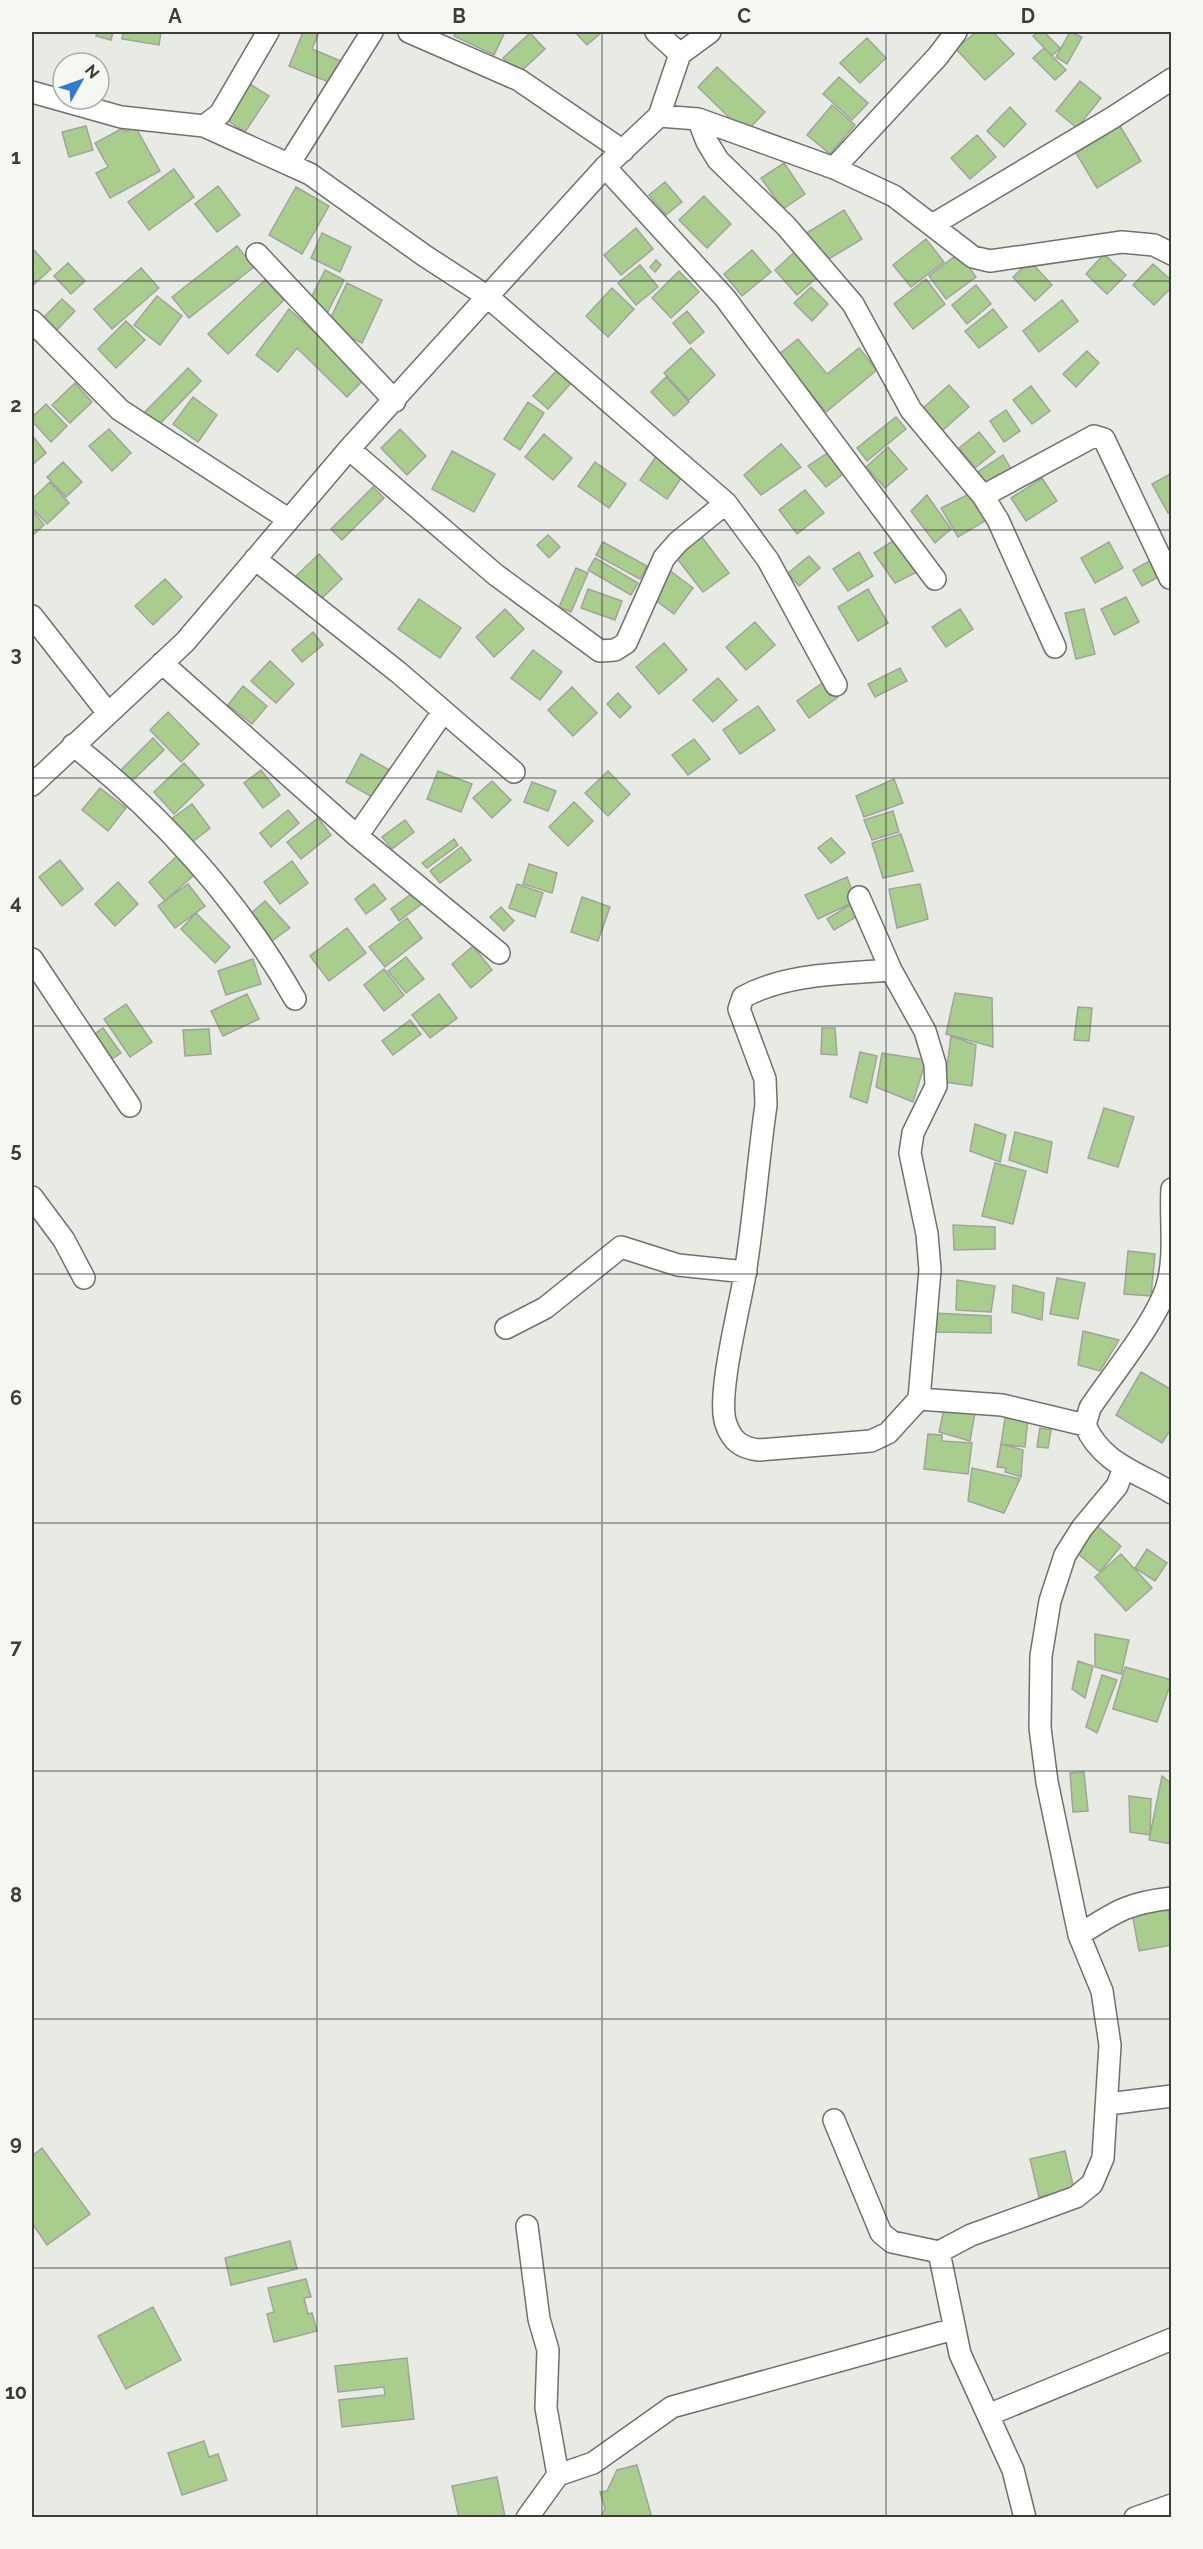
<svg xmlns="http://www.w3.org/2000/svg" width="1203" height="2549" font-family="Raleway,sans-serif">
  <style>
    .building { fill: #a8cd8c; stroke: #a0a49d; stroke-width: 1.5 }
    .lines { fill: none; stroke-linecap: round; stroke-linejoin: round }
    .minor-casing { stroke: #6e726b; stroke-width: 24 }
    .minor { stroke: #fff; stroke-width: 21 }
    .grid { fill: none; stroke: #3b3d3a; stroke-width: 1.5; stroke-opacity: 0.55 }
    .neatline { fill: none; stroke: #3b3d3a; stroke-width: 2 }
    .grid-label { font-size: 20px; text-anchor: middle; font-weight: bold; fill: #3b3d3a }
  </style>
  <rect width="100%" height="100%" fill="#e7ebe4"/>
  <path class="building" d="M 97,32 L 113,32 L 111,40 L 96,36 Z
    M 123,32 L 161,32 L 159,45 L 122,39 Z
    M 303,32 L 319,32 L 312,49 L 343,62 L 334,84 L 289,66 Z
    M 456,32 L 505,32 L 494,55 L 454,36 Z
    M 575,32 L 602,32 L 587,45 Z
    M 976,32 L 993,32 L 1014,54 L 985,80 L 956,49 Z
    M 1038,32 L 1044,32 L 1060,48 L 1052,56 L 1033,36 Z
    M 1070,32 L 1082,37 L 1067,64 L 1056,57 Z
    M 530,33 L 545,49 L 518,74 L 503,58 Z
    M 867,38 L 886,58 L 860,83 L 840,63 Z
    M 1044,48 L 1066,70 L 1055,80 L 1033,58 Z
    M 717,67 L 765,112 L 745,133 L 698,87 Z
    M 839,77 L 868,103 L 852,120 L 823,94 Z
    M 1080,81 L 1101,98 L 1077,128 L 1056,111 Z
    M 250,84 L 269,96 L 245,132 L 227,120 Z
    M 832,105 L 855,125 L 830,154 L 807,135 Z
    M 1010,107 L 1026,124 L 1004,147 L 987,131 Z
    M 86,126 L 93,150 L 69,157 L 62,132 Z
    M 135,126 L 160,171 L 110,198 L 96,173 L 108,167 L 95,143 L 123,128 L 125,132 Z
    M 1120,126 L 1141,161 L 1097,188 L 1076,153 Z
    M 977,135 L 996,157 L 970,179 L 951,158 Z
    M 784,163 L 805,194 L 783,209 L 761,178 Z
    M 174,169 L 194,197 L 149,230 L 128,202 Z
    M 665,182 L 682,202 L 666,215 L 649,195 Z
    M 218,186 L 240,215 L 217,232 L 195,204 Z
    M 296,187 L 329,206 L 302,254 L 269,235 Z
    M 704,196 L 731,224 L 707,248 L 679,220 Z
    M 844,210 L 862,239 L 822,263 L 805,234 Z
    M 636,228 L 653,249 L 621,275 L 604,255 Z
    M 322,233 L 351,247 L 340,272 L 311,258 Z
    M 926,239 L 944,262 L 911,287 L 893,265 Z
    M 237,246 L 254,267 L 189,318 L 172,297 Z
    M 34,250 L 51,269 L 32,286 L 32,252 Z
    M 752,250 L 771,272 L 742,296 L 724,274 Z
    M 797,250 L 819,276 L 797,295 L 775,270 Z
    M 959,253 L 976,277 L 946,299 L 929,276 Z
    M 1104,254 L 1126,275 L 1107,294 L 1086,274 Z
    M 656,260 L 661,265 L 655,272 L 650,267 Z
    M 1030,261 L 1052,285 L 1035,301 L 1013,277 Z
    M 68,263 L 85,281 L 71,294 L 54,276 Z
    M 1153,264 L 1172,281 L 1172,287 L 1154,305 L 1133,285 Z
    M 640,265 L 658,287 L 636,305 L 618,283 Z
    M 141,268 L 159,288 L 112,329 L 94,309 Z
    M 325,270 L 344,280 L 323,321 L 304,312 Z
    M 679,271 L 699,292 L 671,318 L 652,298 Z
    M 926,279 L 945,304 L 913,329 L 894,304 Z
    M 265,280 L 284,300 L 228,354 L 208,334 Z
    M 347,283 L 382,300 L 362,343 L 327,326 Z
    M 976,285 L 991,304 L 967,324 L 952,305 Z
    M 811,287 L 828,304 L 812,321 L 794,303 Z
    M 612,288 L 634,309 L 608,337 L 586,316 Z
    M 157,296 L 182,316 L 160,345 L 134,325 Z
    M 62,299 L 75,311 L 53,334 L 40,321 Z
    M 1062,300 L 1078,321 L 1039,352 L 1023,331 Z
    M 289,309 L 365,378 L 347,397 L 297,348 L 278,372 L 256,355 Z
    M 993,309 L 1007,327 L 979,348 L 965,331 Z
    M 687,311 L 704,332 L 690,344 L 673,323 Z
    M 126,321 L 145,340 L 116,368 L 98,349 Z
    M 798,339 L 827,374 L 859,348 L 877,370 L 826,412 L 779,354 Z
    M 691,348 L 715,375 L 689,400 L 664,373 Z
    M 1087,351 L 1099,363 L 1076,387 L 1063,374 Z
    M 188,368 L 201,381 L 153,431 L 139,418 Z
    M 557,370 L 571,383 L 548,409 L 533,396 Z
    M 666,377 L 689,402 L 674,416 L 651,392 Z
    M 75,383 L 92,402 L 70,423 L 52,405 Z
    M 949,385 L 969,407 L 942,431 L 922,409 Z
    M 1031,386 L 1050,411 L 1032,424 L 1013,400 Z
    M 193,397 L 217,415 L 198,442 L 173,424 Z
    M 528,402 L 544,413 L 520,450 L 504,439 Z
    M 46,404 L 67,426 L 51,442 L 32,421 L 32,417 Z
    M 1006,410 L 1020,431 L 1004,442 L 990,421 Z
    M 896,417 L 906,429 L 867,461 L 857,448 Z
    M 109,429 L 131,453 L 112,471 L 89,446 Z
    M 400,429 L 426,456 L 407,475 L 381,448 Z
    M 979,432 L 995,452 L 975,468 L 959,448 Z
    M 544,434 L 572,458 L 553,480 L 525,457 Z
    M 32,435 L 46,453 L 32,465 Z
    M 781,444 L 801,467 L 761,495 L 744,475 Z
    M 888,447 L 907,469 L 885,488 L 866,467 Z
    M 832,450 L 847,471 L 826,487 L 808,466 Z
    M 452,451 L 495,474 L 474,512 L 432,489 Z
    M 657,455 L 684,474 L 667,499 L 640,480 Z
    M 1003,455 L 1011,469 L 984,486 L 976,473 Z
    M 63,462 L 82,482 L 66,497 L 47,477 Z
    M 595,462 L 626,484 L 609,508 L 578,486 Z
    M 1172,473 L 1172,512 L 1168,513 L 1152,484 Z
    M 1042,478 L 1057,501 L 1026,521 L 1011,498 Z
    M 50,482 L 69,503 L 47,524 L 32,508 L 32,499 Z
    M 373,487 L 384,498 L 342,540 L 331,529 Z
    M 805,490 L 824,513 L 797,534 L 779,510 Z
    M 971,493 L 988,519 L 958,537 L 941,508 Z
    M 927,495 L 951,529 L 935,543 L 911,511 Z
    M 32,510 L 44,525 L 32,536 Z
    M 548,535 L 560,547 L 549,558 L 537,545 Z
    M 701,536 L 729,573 L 703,592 L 675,556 Z
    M 899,537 L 921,570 L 895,583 L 874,553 Z
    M 603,542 L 647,566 L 640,579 L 596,555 Z
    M 1109,542 L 1123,568 L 1095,583 L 1081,558 Z
    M 859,552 L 873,576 L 848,591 L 833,569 Z
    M 319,554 L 342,579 L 319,601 L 296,576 Z
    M 809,556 L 820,568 L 799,586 L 788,573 Z
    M 595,558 L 638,583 L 631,595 L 588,570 Z
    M 1153,559 L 1162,575 L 1142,586 L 1133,570 Z
    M 576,568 L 588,573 L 571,612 L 559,607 Z
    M 669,570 L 693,588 L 674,614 L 650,596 Z
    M 165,579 L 182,597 L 153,625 L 135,606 Z
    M 588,589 L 622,601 L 615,620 L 581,608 Z
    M 868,589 L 888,623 L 858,641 L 838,607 Z
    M 1126,597 L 1139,622 L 1114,635 L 1101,609 Z
    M 419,599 L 461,628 L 440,658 L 398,629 Z
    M 505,609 L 524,629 L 494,657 L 476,637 Z
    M 960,609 L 973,629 L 946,647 L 932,627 Z
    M 1084,609 L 1095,654 L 1076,659 L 1065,613 Z
    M 755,622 L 775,645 L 746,670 L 726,647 Z
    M 313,632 L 323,645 L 302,662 L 292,650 Z
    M 664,643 L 687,670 L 659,694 L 636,667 Z
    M 533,650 L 562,672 L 540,700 L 511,678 Z
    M 270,661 L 294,684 L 276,703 L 251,681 Z
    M 900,668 L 907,681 L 875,697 L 868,684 Z
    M 718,678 L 737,700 L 713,722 L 693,700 Z
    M 825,681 L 838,697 L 809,718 L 797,701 Z
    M 243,686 L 267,706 L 252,724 L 228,705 Z
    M 572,687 L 597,713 L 573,736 L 548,710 Z
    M 618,693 L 631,707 L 620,718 L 607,704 Z
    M 758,706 L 775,730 L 740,754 L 723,730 Z
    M 168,712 L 199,744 L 181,762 L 150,730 Z
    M 153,738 L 164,750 L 132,781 L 121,770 Z
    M 694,739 L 710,759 L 688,775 L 672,755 Z
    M 361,754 L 393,772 L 377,800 L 346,782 Z
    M 184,763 L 204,785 L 174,814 L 154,792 Z
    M 261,770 L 280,795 L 263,808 L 244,783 Z
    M 438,771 L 472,784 L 461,812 L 427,799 Z
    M 608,771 L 630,794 L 608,816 L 585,793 Z
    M 894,779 L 903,803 L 864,817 L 856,796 Z
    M 492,781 L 511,800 L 492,818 L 473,798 Z
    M 532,782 L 556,791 L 548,811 L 524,802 Z
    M 100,788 L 126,808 L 108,831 L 82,810 Z
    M 574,802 L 593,821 L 568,846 L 549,827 Z
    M 192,804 L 210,828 L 186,847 L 167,822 Z
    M 288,810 L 299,823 L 271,847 L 260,833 Z
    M 893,811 L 899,832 L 872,840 L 864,820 Z
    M 318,818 L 331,835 L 301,859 L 287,842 Z
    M 405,820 L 414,832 L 392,849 L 382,837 Z
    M 901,834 L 913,871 L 883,878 L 872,843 Z
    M 831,838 L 845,853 L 831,863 L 818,848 Z
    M 454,839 L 458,845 L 427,868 L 422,863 Z
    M 461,847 L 471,860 L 440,883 L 430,871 Z
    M 177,856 L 194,875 L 165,901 L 149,882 Z
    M 60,860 L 83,889 L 62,906 L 39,877 Z
    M 292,861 L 308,883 L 280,904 L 264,882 Z
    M 529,864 L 557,873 L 552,893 L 523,884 Z
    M 847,877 L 856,901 L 818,919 L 805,895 Z
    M 118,882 L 138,904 L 115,926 L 95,904 Z
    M 188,884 L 205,906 L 175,928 L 158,906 Z
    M 374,884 L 386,899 L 366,914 L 355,899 Z
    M 517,884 L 543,893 L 535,917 L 509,908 Z
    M 920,884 L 928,919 L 897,928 L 889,889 Z
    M 414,892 L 423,903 L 399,921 L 391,909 Z
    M 582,897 L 610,907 L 598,941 L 571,932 Z
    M 265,901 L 290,928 L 269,943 L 247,917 Z
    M 856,901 L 861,914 L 834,930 L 827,919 Z
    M 501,907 L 514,921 L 504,931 L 490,917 Z
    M 196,913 L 230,947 L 215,963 L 181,929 Z
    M 407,918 L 422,938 L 385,967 L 369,947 Z
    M 347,928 L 366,953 L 329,981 L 310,956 Z
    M 473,946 L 492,970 L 471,988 L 452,964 Z
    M 406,957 L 424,979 L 406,993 L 388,971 Z
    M 253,959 L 261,984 L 226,995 L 218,971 Z
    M 384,969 L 404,995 L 384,1011 L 364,985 Z
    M 955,993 L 992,998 L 993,1047 L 946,1034 Z
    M 247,994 L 259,1019 L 223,1036 L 211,1011 Z
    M 439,994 L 457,1018 L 430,1038 L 412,1015 Z
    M 126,1004 L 152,1042 L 130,1057 L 104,1019 Z
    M 1078,1007 L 1092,1008 L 1089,1041 L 1074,1040 Z
    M 410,1020 L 421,1034 L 393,1055 L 382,1041 Z
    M 103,1028 L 121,1053 L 103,1065 L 86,1040 Z
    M 822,1028 L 835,1028 L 837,1055 L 821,1054 Z
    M 209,1029 L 211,1054 L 185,1056 L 183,1030 Z
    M 951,1036 L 976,1045 L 972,1086 L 945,1082 Z
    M 860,1052 L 877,1056 L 867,1103 L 850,1097 Z
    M 882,1053 L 926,1060 L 913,1102 L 876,1087 Z
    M 1104,1108 L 1134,1117 L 1118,1167 L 1088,1158 Z
    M 975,1124 L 1006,1135 L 1000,1162 L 970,1151 Z
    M 1015,1132 L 1052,1142 L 1047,1173 L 1009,1160 Z
    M 995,1163 L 1026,1171 L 1013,1224 L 982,1216 Z
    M 953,1225 L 995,1227 L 995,1249 L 954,1250 Z
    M 1128,1251 L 1155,1254 L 1151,1296 L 1124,1294 Z
    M 1057,1278 L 1085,1283 L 1078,1319 L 1050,1314 Z
    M 957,1280 L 995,1286 L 991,1312 L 956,1310 Z
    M 1013,1285 L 1044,1293 L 1042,1320 L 1012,1312 Z
    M 933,1313 L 991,1316 L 991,1333 L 934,1332 Z
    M 1083,1331 L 1119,1340 L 1100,1371 L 1078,1365 Z
    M 1141,1372 L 1172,1390 L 1172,1427 L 1162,1443 L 1116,1415 Z
    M 945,1404 L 976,1407 L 970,1441 L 939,1432 Z
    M 1006,1412 L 1028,1418 L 1025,1447 L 1001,1444 Z
    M 1040,1428 L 1051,1430 L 1048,1448 L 1037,1447 Z
    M 928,1434 L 942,1435 L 942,1441 L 972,1443 L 968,1474 L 924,1469 Z
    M 1001,1444 L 1023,1450 L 1021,1477 L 1005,1472 L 1006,1468 L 997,1467 Z
    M 972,1468 L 1020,1479 L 1004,1513 L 968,1501 Z
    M 1092,1522 L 1121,1546 L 1100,1572 L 1071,1548 Z
    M 1147,1549 L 1167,1563 L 1155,1581 L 1135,1568 Z
    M 1121,1554 L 1152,1588 L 1126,1611 L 1095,1577 Z
    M 1095,1634 L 1129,1640 L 1121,1674 L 1095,1667 Z
    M 1078,1661 L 1093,1666 L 1085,1698 L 1072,1689 Z
    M 1125,1667 L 1172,1680 L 1157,1722 L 1113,1709 Z
    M 1102,1675 L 1117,1680 L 1097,1733 L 1086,1727 Z
    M 1084,1772 L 1088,1811 L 1073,1812 L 1070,1773 Z
    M 1162,1776 L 1172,1784 L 1172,1844 L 1149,1840 Z
    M 1129,1796 L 1151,1799 L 1150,1835 L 1130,1832 Z
    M 1167,1900 L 1172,1945 L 1139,1951 L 1131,1907 Z
    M 42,2148 L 90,2214 L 47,2245 L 32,2223 L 32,2156 Z
    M 1065,2151 L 1074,2189 L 1039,2197 L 1030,2159 Z
    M 290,2241 L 297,2269 L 231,2285 L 225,2258 Z
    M 306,2279 L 311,2297 L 304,2298 L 308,2314 L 312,2313 L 317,2331 L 274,2342 L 267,2314 L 274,2312 L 268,2288 Z
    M 153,2307 L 181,2360 L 126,2389 L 98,2336 Z
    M 407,2358 L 414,2419 L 342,2427 L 339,2400 L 385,2395 L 384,2387 L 338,2392 L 335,2366 Z
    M 204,2441 L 209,2457 L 218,2454 L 227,2480 L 182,2495 L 168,2453 Z
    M 637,2465 L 652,2518 L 600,2518 L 605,2509 L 600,2492 L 607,2491 L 617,2470 Z
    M 497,2477 L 505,2517 L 459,2518 L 452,2486 Z"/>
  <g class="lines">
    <defs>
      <path id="minor" d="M 409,32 L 519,80 L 623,151
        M 656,32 L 680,54
        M 32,92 L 121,117 L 204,126 L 310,174 L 425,256 L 488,297 L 726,503 L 768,560 L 836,685
        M 659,116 L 680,54 L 710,32
        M 698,119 L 707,142 L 718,160 L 786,226 L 853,304 L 911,410 L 983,496 L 998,520 L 1055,647
        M 204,126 L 220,114 L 268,32
        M 289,164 L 372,32
        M 605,167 L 725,298 L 935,579
        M 834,168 L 938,56 L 956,32
        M 932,225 L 1112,118 L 1172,79
        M 257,254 L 395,401
        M 32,321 L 120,410 L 288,519
        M 349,449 L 496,575 L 600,651 L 615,650 L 626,643 L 664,558 L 678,542 L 726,503
        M 983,496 L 1094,436 L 1104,439 L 1170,578
        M 255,559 L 398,672 L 514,772
        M 32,616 L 108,713
        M 162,663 L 357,836 L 499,953
        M 73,745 C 161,814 240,902 295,999
        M 32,785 L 185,642 L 349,449 L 605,167 L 659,116 L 698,119 L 834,168 L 894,196 L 973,257 L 990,261 L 1122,242 L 1154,245 L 1172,254
        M 357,836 L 443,712
        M 859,897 L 891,970 L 925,1031 L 935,1064 L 936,1086 L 913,1133 L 910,1153 L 927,1234 L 930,1270 L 919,1399 L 888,1433 L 871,1441 L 759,1450 C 741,1448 732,1441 726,1424 C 716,1397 740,1306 745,1274 C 754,1218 758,1161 766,1105 L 765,1079 L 739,1009 L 743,997 C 788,973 841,974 891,970
        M 32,959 L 130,1106
        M 1172,1189 C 1170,1220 1176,1256 1167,1286 C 1156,1322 1112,1375 1090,1408 L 1085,1425 C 1102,1464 1138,1472 1172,1493
        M 32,1197 L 64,1240 L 84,1278
        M 506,1328 L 545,1308 L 621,1247 L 678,1265 L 746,1272
        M 919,1399 L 1002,1405 L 1085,1425
        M 1079,1935 C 1115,1912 1127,1903 1172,1898
        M 1108,2104 L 1172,2096
        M 834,2120 L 881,2233 L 892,2242 L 939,2252
        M 988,2415 L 1172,2339
        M 558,2475 L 593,2463 L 672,2407 L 954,2329
        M 527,2518 L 558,2475 L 546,2408 L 548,2350 L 539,2319 L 527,2226
        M 1025,2518 L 1013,2470 L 960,2354 L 939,2252 L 971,2235 L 1076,2197 L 1092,2184 L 1103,2158 L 1110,2045 L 1102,1991 L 1079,1935 L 1047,1782 L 1040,1728 L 1041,1656 L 1050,1601 L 1065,1555 L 1082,1528 L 1117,1486 L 1124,1468
        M 1135,2518 L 1172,2505"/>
    </defs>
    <use href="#minor" class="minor-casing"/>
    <use href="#minor" class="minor"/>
  </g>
  <path class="grid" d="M 317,32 L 317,2518M 602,32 L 602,2518M 886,32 L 886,2518M 32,281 L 1172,281M 32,530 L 1172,530M 32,778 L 1172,778M 32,1026 L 1172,1026M 32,1274 L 1172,1274M 32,1523 L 1172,1523M 32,1771 L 1172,1771M 32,2019 L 1172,2019M 32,2268 L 1172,2268"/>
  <rect width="1203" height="2549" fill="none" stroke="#f4f8f1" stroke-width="66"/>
  <g transform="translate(81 81) rotate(50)"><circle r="28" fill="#f4f8f1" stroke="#aaada8" stroke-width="1.5"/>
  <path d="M0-4.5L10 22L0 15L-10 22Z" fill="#317bcc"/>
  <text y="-9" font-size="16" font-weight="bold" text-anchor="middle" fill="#3b3d3a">N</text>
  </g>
  <rect x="33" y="33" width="1137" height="2483" class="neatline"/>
  <g class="grid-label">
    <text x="175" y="23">A</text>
    <text x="459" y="23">B</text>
    <text x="744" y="23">C</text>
    <text x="1028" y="23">D</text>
    <text x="16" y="164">1</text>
    <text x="16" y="412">2</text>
    <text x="16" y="661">3</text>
    <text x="16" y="909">4</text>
    <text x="16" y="1157">5</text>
    <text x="16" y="1405">6</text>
    <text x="16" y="1654">7</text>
    <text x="16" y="1902">8</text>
    <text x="16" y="2150">9</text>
    <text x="16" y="2399">10</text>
  </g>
</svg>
